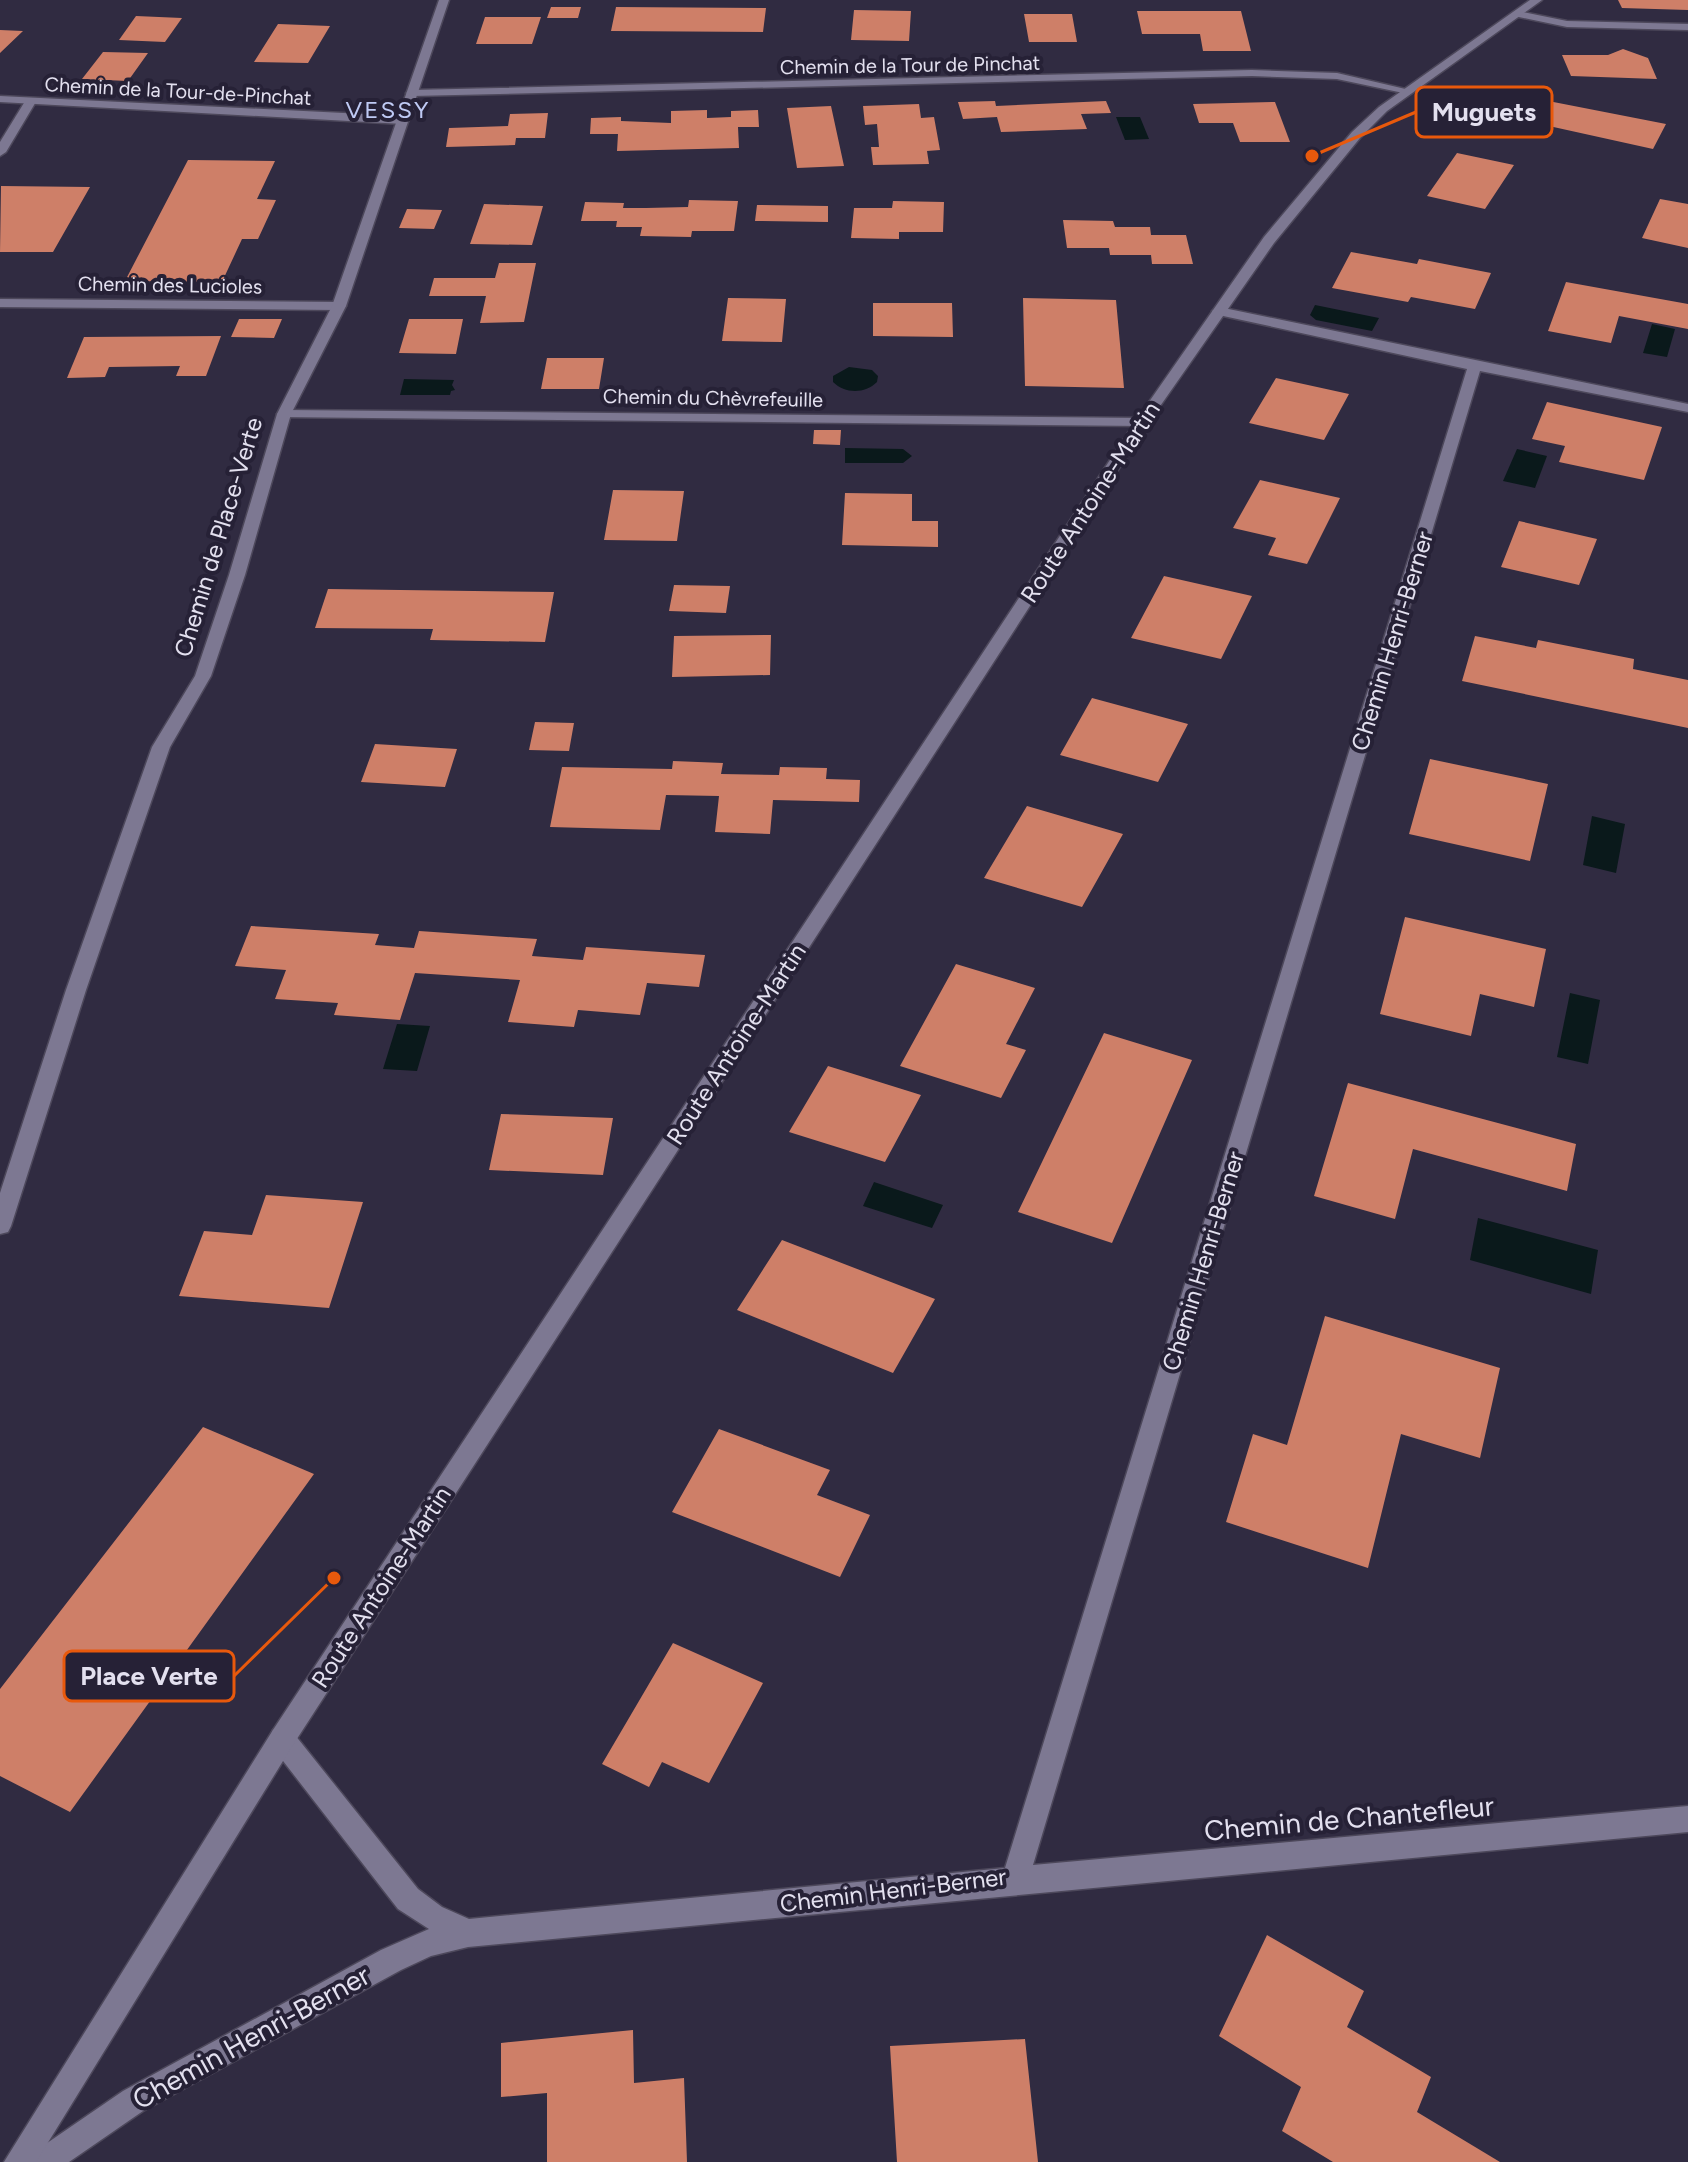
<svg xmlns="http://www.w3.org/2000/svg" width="1688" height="2162" font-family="Figtree,sans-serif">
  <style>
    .water { fill: #0a191b }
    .building { fill: #ce7f68 }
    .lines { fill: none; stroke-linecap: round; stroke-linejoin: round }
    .service-casing { stroke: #4d485b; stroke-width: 3 }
    .minor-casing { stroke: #4d485b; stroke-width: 3 }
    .tertiary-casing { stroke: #4d485b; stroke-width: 3 }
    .service { fill: #7d7892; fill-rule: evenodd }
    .minor { fill: #7d7892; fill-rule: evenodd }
    .tertiary { fill: #7d7892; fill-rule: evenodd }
    .labels { text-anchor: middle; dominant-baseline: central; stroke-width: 8; stroke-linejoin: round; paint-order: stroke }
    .far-street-label { font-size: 20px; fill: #e3e0ef; stroke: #262136 }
    .far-quarter-label { font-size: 24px; letter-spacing: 2px; fill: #bfcaf4; stroke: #262136 }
    .street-label { font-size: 24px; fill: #e3e0ef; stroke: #262136 }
    .near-street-label { font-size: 28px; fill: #e3e0ef; stroke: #262136 }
    .leader { fill: none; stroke: #e8590c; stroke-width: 3 }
    .callout-dot { fill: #e8590c; stroke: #262136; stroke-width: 3 }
    .callout { fill: #262136; stroke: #e8590c; stroke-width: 3 }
    .callout-label { font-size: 26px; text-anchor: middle; font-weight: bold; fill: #e3e0ef }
  </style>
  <rect width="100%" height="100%" fill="#302b41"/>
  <path class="water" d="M 1116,117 L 1140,117 L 1149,139 L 1125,140 Z
    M 1315,305 L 1379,318 L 1372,331 L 1316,320 L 1310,315 Z
    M 1652,324 L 1675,329 L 1667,357 L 1643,353 Z
    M 849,367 L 872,370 L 878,376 L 877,382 C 865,394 845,394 833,382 L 833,376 Z
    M 404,379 L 454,380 L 452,385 L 455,390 L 451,391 L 450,395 L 400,395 Z
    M 845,448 L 903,449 L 912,456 L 903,463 L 845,463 Z
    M 1517,449 L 1547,456 L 1535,488 L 1503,481 Z
    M 1592,816 L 1625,824 L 1616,873 L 1583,865 Z
    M 1570,993 L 1600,1000 L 1588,1064 L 1557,1057 Z
    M 397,1024 L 430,1026 L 417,1071 L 383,1069 Z
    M 874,1182 L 943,1205 L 932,1228 L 863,1206 Z
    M 1478,1218 L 1598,1250 L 1591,1294 L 1470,1260 Z"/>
  <path class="building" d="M 1618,0 L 1688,0 L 1688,10 L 1622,8 Z
    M 551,7 L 581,7 L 578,18 L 547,18 Z
    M 616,7 L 766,8 L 763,32 L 611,31 Z
    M 854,10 L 911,11 L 909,41 L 851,40 Z
    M 1137,11 L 1241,11 L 1251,51 L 1203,51 L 1200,34 L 1142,34 Z
    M 1024,14 L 1072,14 L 1077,42 L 1029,42 Z
    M 136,16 L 182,18 L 165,42 L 119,40 Z
    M 485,17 L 541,17 L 532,44 L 476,44 Z
    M 278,24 L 330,26 L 308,63 L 254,62 Z
    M 0,30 L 23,31 L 0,53 Z
    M 1623,49 L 1648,58 L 1657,79 L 1571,76 L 1562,55 L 1608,55 Z
    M 103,52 L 148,53 L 128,81 L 82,79 Z
    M 1513,94 L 1666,124 L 1653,149 L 1499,115 Z
    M 995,101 L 996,106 L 1106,101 L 1111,113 L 1081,114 L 1087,129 L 1001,132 L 997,117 L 963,119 L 958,102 Z
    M 1275,102 L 1290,142 L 1240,142 L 1233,123 L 1199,123 L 1193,104 Z
    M 919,104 L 921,118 L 934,117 L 940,150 L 927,151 L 929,164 L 873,165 L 871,147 L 879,147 L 877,124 L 865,125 L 863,106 Z
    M 831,106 L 844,166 L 797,168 L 787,108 Z
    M 707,110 L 707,118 L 731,117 L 731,111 L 758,110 L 759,127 L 738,127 L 739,148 L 617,151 L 618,134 L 590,134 L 591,118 L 621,117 L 621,121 L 671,123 L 671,111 Z
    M 548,113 L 545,138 L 516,138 L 515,145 L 446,147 L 449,128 L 508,126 L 510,114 Z
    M 1457,153 L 1514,165 L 1485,209 L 1427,196 Z
    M 188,160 L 275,161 L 257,199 L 276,200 L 258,239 L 242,239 L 222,282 L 125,281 Z
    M 1,186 L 90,187 L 53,252 L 0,252 Z
    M 1660,199 L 1688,204 L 1688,248 L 1642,238 Z
    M 689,200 L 738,201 L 734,231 L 692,231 L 691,237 L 640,236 L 642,227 L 616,227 L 617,221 L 581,221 L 585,202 L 624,203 L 623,208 L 646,208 L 688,207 Z
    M 893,201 L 944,202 L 943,232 L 899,232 L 899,239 L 851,238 L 854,208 L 892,208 Z
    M 484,204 L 543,206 L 532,245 L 470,244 Z
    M 757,205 L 828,206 L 828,222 L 755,221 Z
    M 407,209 L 442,210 L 434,229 L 399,228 Z
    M 1063,220 L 1113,221 L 1115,227 L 1150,227 L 1151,235 L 1186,235 L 1193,264 L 1152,264 L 1151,255 L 1110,255 L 1109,248 L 1067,248 Z
    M 1351,252 L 1417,264 L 1419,259 L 1491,273 L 1475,309 L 1411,297 L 1408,302 L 1332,288 Z
    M 499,263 L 536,263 L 524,322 L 480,323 L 486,296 L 429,296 L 434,278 L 495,278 Z
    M 1566,282 L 1688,304 L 1688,329 L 1619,316 L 1611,343 L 1548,331 Z
    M 728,298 L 786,299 L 782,342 L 722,341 Z
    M 1023,298 L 1116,300 L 1124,388 L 1025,386 Z
    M 873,303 L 952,303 L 953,337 L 873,336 Z
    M 239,319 L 282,319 L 274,338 L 231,337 Z
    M 409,319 L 463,319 L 456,354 L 399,353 Z
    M 221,336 L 206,376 L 176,376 L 180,366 L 109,367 L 105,377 L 67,378 L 84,337 Z
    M 547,358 L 604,358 L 599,389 L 541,389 Z
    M 1276,378 L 1349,394 L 1324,440 L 1249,423 Z
    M 1547,402 L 1662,427 L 1644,480 L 1559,462 L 1565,446 L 1532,439 Z
    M 814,430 L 841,430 L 840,445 L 813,444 Z
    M 1260,480 L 1340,498 L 1307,564 L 1268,555 L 1276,538 L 1233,528 Z
    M 613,490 L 684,491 L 677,541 L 604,540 Z
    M 845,493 L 912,494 L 912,521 L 938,521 L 938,547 L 842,545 Z
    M 1519,521 L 1597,539 L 1579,585 L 1501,567 Z
    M 1164,576 L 1252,596 L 1221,659 L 1131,638 Z
    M 674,585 L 730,586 L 726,613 L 669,611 Z
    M 328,589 L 554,592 L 545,642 L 430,640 L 433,629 L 315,628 Z
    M 771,635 L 770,675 L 672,677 L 674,636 Z
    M 1475,636 L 1536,648 L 1538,640 L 1634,659 L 1633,669 L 1688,680 L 1688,728 L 1462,681 Z
    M 1092,698 L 1188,724 L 1158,782 L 1060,755 Z
    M 535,722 L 574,723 L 569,751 L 529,750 Z
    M 375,744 L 457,749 L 445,787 L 361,782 Z
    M 1430,759 L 1548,784 L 1530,861 L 1409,834 Z
    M 673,761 L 723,763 L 721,774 L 779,775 L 780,767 L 827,768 L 826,779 L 860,780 L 859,802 L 773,800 L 770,834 L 715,832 L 719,796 L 666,795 L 660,830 L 550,827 L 562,767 L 672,769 Z
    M 1027,806 L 1123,834 L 1082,907 L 984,878 Z
    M 1405,917 L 1546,949 L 1534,1007 L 1480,994 L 1471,1036 L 1380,1014 Z
    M 251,926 L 379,934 L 375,945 L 414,948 L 419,931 L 537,939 L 532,956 L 583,960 L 586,947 L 705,955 L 699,987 L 647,983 L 640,1015 L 578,1010 L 574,1027 L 508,1022 L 520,980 L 415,973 L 400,1020 L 334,1015 L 338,1003 L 275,999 L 286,970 L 235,966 Z
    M 956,964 L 1035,988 L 1006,1044 L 1026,1050 L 1001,1098 L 900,1066 Z
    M 1104,1033 L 1192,1060 L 1112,1243 L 1018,1212 Z
    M 828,1066 L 921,1095 L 885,1162 L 789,1132 Z
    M 1348,1083 L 1576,1144 L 1567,1191 L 1413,1149 L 1395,1219 L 1314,1196 Z
    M 501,1114 L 613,1118 L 603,1175 L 489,1170 Z
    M 266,1195 L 363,1202 L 329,1308 L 179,1296 L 204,1231 L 252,1235 Z
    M 782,1240 L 935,1299 L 893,1373 L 737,1310 Z
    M 1325,1316 L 1500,1368 L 1480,1458 L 1401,1434 L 1368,1568 L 1226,1522 L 1253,1434 L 1287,1445 Z
    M 203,1427 L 314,1474 L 70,1812 L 0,1776 L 0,1689 Z
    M 719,1429 L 830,1470 L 817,1495 L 870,1515 L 840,1577 L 672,1512 Z
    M 673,1643 L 763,1683 L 709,1783 L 662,1762 L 649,1787 L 602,1764 Z
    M 1267,1935 L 1364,1991 L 1347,2027 L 1431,2077 L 1417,2112 L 1500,2162 L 1333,2162 L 1282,2131 L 1301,2087 L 1219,2036 Z
    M 633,2030 L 634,2083 L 684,2078 L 687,2162 L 547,2162 L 547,2093 L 501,2097 L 501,2043 Z
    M 1025,2039 L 1038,2162 L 897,2162 L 890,2046 Z"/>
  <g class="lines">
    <defs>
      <path id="service" d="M 27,98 L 37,100 L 6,152 L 0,156 L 0,142 Z"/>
      <path id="minor" d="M 1518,11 L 1567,21 L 1688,24 L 1688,30 L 1567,27 L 1514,16 L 1513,14 Z
        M 1252,70 L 1337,73 L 1414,91 L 1408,94 L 1337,79 L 1252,76 L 412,96 L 406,93 L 412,90 Z
        M 0,96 L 403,116 L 409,120 L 403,124 L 0,102 Z
        M 0,299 L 339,302 L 346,306 L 339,310 L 0,307 Z
        M 1219,307 L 1688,404 L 1688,412 L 1480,371 L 1033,1865 L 1688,1806 L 1688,1832 L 468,1947 L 431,1956 L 401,1970 L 143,2111 L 69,2162 L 29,2162 L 34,2152 L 123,2091 L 381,1950 L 429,1929 L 398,1909 L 273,1748 L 269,1739 L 273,1730 L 282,1727 L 291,1730 L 418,1889 L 442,1907 L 469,1919 L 1005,1868 L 1467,369 L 1214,314 L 1212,311 Z
        M 284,410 L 1142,418 L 1149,422 L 1142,426 L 279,417 L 277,414 Z"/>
      <path id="tertiary" d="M 439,0 L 449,0 L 346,306 L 291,414 L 245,575 L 211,676 L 170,747 L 86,990 L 11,1226 L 8,1232 L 0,1234 L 0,1193 L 66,990 L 152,747 L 195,676 L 229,575 L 277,414 L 332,306 Z
        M 1530,0 L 1542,0 L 1387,111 L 1360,138 L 1274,243 L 1149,422 L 291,1748 L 36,2162 L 4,2162 L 273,1730 L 1135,422 L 1264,237 L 1352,132 L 1379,107 Z"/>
    </defs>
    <use href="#service" class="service-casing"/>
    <use href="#minor" class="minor-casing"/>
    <use href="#tertiary" class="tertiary-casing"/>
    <use href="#service" class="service"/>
    <use href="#minor" class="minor"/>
    <use href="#tertiary" class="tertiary"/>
  </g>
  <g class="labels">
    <g class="far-street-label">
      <text transform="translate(910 65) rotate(-1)">Chemin de la Tour de Pinchat</text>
      <text transform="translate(178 91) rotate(3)">Chemin de la Tour-de-Pinchat</text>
      <text transform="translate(170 285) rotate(1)">Chemin des Lucioles</text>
      <text transform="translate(713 398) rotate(1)">Chemin du Chèvrefeuille</text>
    </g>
    <g class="far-quarter-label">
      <text x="388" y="109">VESSY</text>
    </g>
    <g class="street-label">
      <text transform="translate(1090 502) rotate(-57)">Route Antoine-Martin</text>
      <text transform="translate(218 537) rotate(-73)">Chemin de Place-Verte</text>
      <text transform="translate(1392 641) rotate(-73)">Chemin Henri-Berner</text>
      <text transform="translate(736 1044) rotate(-57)">Route Antoine-Martin</text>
      <text transform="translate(1203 1261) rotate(-73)">Chemin Henri-Berner</text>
      <text transform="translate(381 1587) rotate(-57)">Route Antoine-Martin</text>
      <text transform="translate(893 1890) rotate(-7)">Chemin Henri-Berner</text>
    </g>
    <g class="near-street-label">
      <text transform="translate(1349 1818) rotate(-5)">Chemin de Chantefleur</text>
      <text transform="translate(251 2037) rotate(-29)">Chemin Henri-Berner</text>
    </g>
  </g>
  <path class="leader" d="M1312 156L1416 112M334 1578L234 1676"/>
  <g class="callout-dot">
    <circle cx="1312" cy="156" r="8"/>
    <circle cx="334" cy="1578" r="8"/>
  </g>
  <g class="callout">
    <rect x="1416" y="87" width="136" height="50" rx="8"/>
    <rect x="64" y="1651" width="170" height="50" rx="8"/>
  </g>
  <g class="callout-label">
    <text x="1484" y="121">Muguets</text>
    <text x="149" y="1685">Place Verte</text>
  </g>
</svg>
